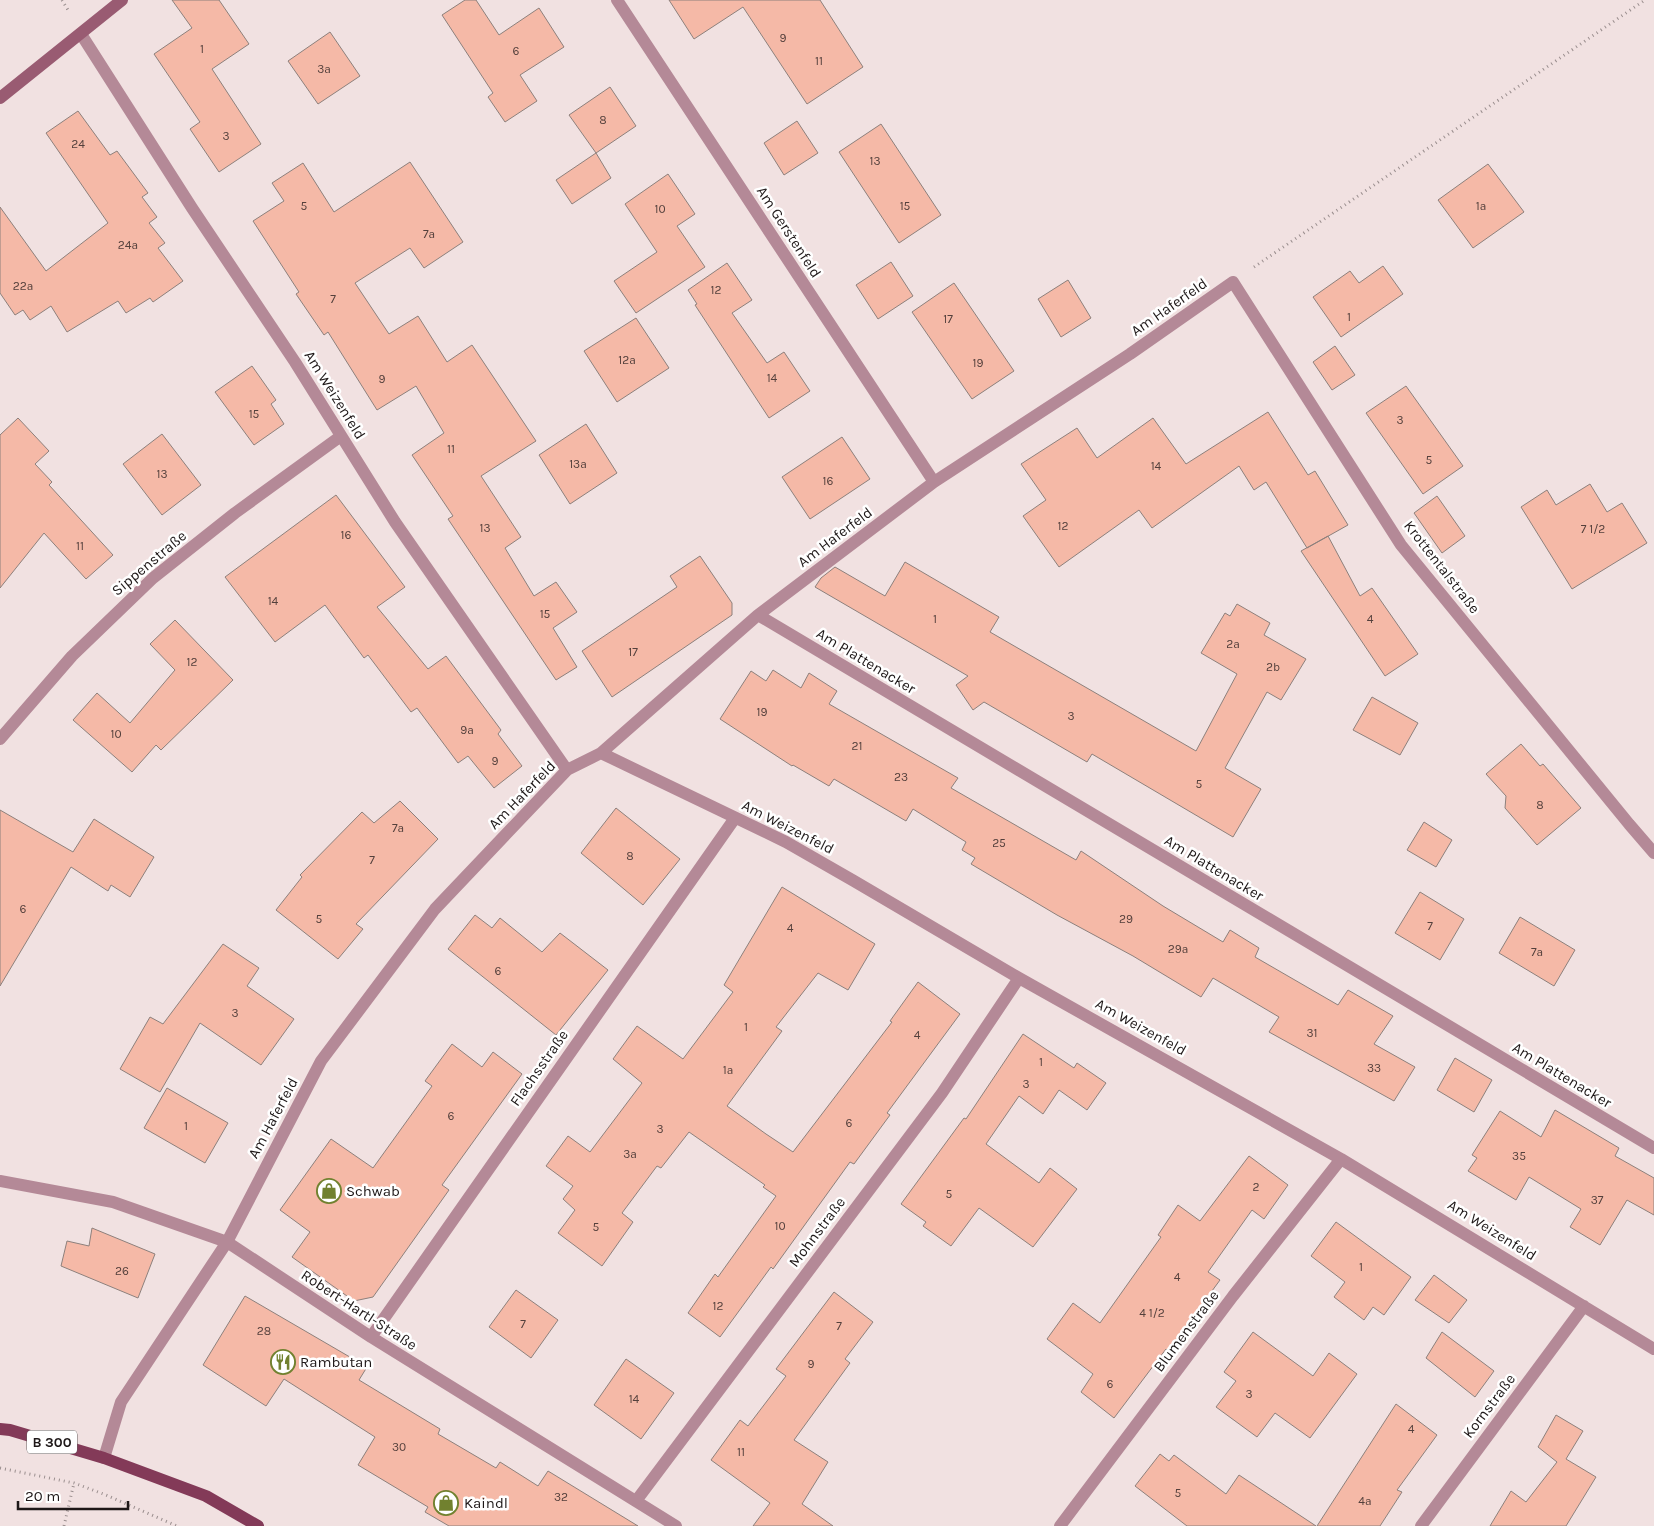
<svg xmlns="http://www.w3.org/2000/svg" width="1654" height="1526" font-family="Karla,sans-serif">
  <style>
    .building { fill: #f5b9a7; stroke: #8d807c }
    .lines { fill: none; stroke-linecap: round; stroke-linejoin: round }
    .path { stroke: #9a8e8e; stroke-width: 3; stroke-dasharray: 1 4; stroke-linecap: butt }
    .street { stroke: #b48997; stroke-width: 12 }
    .secondary { stroke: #995b72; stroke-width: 12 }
    .primary { stroke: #833a58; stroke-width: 12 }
    .labels { text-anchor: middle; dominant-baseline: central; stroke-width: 5; stroke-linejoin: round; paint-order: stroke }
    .number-label { font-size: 12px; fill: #54403c }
    .shield { fill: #fff; stroke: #625d5d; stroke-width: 1 }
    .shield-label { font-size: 14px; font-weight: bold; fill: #1e1818 }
    .street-label { font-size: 15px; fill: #1e1818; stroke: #fff }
    .poi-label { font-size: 15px; fill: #1e1818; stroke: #fff; text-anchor: start }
  </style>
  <rect width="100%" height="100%" fill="#f1e1e1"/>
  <path class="building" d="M 172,0 L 219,0 L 249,44 L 212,69 L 261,144 L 219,172 L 190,129 L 200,122 L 154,54 L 192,28 Z
    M 465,0 L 476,0 L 499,35 L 539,8 L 564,47 L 520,75 L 537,101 L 505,122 L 488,97 L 493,93 L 442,15 Z
    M 669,0 L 820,0 L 863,67 L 807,104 L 743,7 L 694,39 Z
    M 330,32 L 360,76 L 318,104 L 288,61 Z
    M 610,87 L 636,126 L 596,153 L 569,115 Z
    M 78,111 L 110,155 L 117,151 L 148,193 L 142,197 L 157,217 L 149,223 L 165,243 L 158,248 L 183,281 L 153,302 L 150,298 L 126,313 L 118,301 L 67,332 L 51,306 L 30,320 L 23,310 L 15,315 L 0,293 L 0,207 L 46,271 L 108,223 L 46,133 Z
    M 797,121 L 818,153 L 784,175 L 764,143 Z
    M 881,124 L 941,215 L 899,243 L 839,152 Z
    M 596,153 L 611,178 L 572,204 L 556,180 Z
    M 410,162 L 463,242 L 424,268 L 410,248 L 355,283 L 389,334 L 418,316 L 447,362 L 472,345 L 536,441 L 481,476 L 521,537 L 505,548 L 534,596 L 556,582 L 577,612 L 553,628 L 577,667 L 556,680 L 448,519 L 453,516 L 412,455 L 444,433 L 416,386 L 377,410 L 328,332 L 324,335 L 296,294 L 299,292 L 253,221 L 284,201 L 272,183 L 303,163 L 334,212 Z
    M 1488,164 L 1524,212 L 1473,248 L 1438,200 Z
    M 668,174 L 695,214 L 677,226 L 705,267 L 636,313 L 614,281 L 657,252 L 625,204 Z
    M 891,262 L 913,296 L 878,319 L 856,285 Z
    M 727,263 L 752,300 L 732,313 L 767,363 L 784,352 L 810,391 L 769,418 L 695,305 L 697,304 L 688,290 Z
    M 1383,266 L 1403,294 L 1341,337 L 1313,297 L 1350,271 L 1359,283 Z
    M 1068,280 L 1091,318 L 1061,337 L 1038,299 Z
    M 954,283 L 1014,371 L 972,399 L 912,312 Z
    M 636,318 L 669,368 L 617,402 L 584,351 Z
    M 1335,346 L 1355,375 L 1332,390 L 1313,362 Z
    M 252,366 L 276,400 L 271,404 L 284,424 L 254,445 L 215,392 Z
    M 1406,386 L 1463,466 L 1423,494 L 1366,413 Z
    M 1268,412 L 1308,475 L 1315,471 L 1348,525 L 1307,548 L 1266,482 L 1254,490 L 1239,466 L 1152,528 L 1139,510 L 1059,567 L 1023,516 L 1046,500 L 1021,464 L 1077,428 L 1097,458 L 1153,418 L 1186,464 Z
    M 18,418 L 49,451 L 35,464 L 52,482 L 49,485 L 113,555 L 86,579 L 44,533 L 0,588 L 0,435 Z
    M 586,424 L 617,473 L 570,504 L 539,455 Z
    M 162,434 L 201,485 L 162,515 L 123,464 Z
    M 842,437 L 870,479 L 810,519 L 782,477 Z
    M 1590,484 L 1607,512 L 1622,503 L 1647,543 L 1572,589 L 1521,507 L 1547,490 L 1556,505 Z
    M 336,495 L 405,587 L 377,607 L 428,669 L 446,656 L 501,730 L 498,734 L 522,766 L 494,788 L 468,756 L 458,763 L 417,708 L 411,712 L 368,655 L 364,658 L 325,605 L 275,642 L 225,577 Z
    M 1437,496 L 1465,536 L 1442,553 L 1414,513 Z
    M 1328,536 L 1360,596 L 1372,588 L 1418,654 L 1385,676 L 1301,551 Z
    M 700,556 L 732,603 L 732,615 L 612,697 L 582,651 L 677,587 L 670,576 Z
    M 905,562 L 999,617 L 990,632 L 1196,751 L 1237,674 L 1201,653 L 1225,613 L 1230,616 L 1237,604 L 1270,623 L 1264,635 L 1306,659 L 1281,700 L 1267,692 L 1225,768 L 1261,789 L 1233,837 L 1092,754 L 1087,762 L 984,702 L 973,710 L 956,685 L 968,676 L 815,587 L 821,578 L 835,567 L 885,596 Z
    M 175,620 L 233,680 L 161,750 L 156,745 L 132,772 L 73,720 L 97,693 L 130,723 L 175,670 L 150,644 Z
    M 773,670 L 801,688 L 809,673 L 837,691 L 829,704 L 958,778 L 951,788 L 1076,860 L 1081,851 L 1163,906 L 1223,942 L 1230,930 L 1259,948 L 1255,957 L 1338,1005 L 1348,990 L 1393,1016 L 1374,1044 L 1415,1067 L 1394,1101 L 1269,1032 L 1279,1017 L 1213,978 L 1201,997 L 1133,956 L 1057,915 L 971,864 L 975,858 L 962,850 L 966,842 L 913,809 L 906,821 L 834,779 L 829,786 L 793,765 L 792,766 L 720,719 L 751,671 L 766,681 Z
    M 1372,697 L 1418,723 L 1400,755 L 1353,730 Z
    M 1521,744 L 1540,766 L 1543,764 L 1581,808 L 1537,845 L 1505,808 L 1506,796 L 1486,774 Z
    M 400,801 L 438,839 L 356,924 L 363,929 L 338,959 L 276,910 L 302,877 L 300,875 L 362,812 L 374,823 Z
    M 616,808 L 680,859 L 643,905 L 581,853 Z
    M 0,810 L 73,852 L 94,819 L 154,857 L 130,897 L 111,885 L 108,891 L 71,867 L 0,986 Z
    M 1424,822 L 1452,840 L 1436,867 L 1407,850 Z
    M 782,887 L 875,944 L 848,990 L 818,973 L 776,1027 L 782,1031 L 727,1106 L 766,1134 L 793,1152 L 892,1022 L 890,1021 L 918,982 L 960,1014 L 887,1113 L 890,1115 L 854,1164 L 850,1162 L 773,1269 L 771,1267 L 720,1337 L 688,1313 L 715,1274 L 718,1277 L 776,1196 L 763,1187 L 765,1185 L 689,1132 L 661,1168 L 657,1166 L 622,1213 L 633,1222 L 602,1266 L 558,1233 L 575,1210 L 563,1199 L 573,1186 L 546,1166 L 568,1136 L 590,1152 L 642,1083 L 613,1059 L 637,1026 L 683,1059 L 733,992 L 724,985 Z
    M 1420,892 L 1464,919 L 1440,960 L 1395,933 Z
    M 475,915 L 492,928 L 500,918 L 542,952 L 560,933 L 608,970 L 556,1035 L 448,949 Z
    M 1520,917 L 1575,950 L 1554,986 L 1499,953 Z
    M 223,944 L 259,968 L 247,986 L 294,1019 L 261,1065 L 200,1023 L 160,1092 L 120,1069 L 150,1017 L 163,1024 Z
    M 1023,1034 L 1074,1068 L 1077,1063 L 1106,1083 L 1087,1110 L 1059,1090 L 1043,1114 L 1019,1096 L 986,1144 L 1039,1183 L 1050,1168 L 1077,1189 L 1033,1247 L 979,1208 L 951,1246 L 923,1226 L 926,1222 L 901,1204 L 964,1118 L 966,1119 Z
    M 452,1044 L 482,1067 L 493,1052 L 522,1074 L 442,1185 L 449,1190 L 373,1297 L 354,1301 L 292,1257 L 310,1232 L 280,1210 L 331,1139 L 373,1168 L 432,1086 L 425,1081 Z
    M 1455,1058 L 1492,1080 L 1474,1112 L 1437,1090 Z
    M 167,1088 L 228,1123 L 205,1163 L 144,1128 Z
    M 1555,1110 L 1619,1148 L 1615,1156 L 1654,1178 L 1654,1215 L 1627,1200 L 1600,1245 L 1570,1227 L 1581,1209 L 1529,1177 L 1516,1200 L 1468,1171 L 1477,1158 L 1472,1155 L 1500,1111 L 1541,1137 Z
    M 1249,1156 L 1288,1185 L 1264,1219 L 1252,1210 L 1208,1272 L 1220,1280 L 1168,1351 L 1166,1349 L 1114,1418 L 1081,1392 L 1093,1374 L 1047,1339 L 1073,1303 L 1100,1323 L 1161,1237 L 1158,1235 L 1178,1205 L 1200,1221 Z
    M 1336,1222 L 1411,1277 L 1384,1315 L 1373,1307 L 1364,1320 L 1334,1297 L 1345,1282 L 1311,1256 Z
    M 92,1228 L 155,1254 L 138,1298 L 61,1266 L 67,1241 L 89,1246 Z
    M 1434,1275 L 1467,1300 L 1449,1323 L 1415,1300 Z
    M 516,1290 L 558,1320 L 531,1358 L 489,1327 Z
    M 834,1292 L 873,1322 L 845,1359 L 850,1363 L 794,1440 L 828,1462 L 802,1504 L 833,1526 L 753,1526 L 770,1503 L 711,1460 L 740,1420 L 748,1426 L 786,1376 L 776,1369 Z
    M 245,1296 L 367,1367 L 359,1380 L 440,1429 L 438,1434 L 496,1468 L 500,1462 L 538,1486 L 548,1471 L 638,1526 L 449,1526 L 425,1512 L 428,1507 L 358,1465 L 375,1437 L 284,1379 L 266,1406 L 203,1365 Z
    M 1253,1332 L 1313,1376 L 1329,1353 L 1357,1374 L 1310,1438 L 1275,1413 L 1257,1437 L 1216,1407 L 1236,1381 L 1224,1372 Z
    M 1442,1332 L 1494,1371 L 1475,1397 L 1426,1358 Z
    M 626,1359 L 674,1393 L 641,1439 L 594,1405 Z
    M 1396,1404 L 1437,1435 L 1397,1490 L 1402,1492 L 1380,1526 L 1317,1526 Z
    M 1556,1415 L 1583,1431 L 1566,1459 L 1596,1477 L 1566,1526 L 1490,1526 L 1511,1491 L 1526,1502 L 1557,1462 L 1538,1447 Z
    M 1160,1454 L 1169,1461 L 1174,1455 L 1226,1494 L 1239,1475 L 1316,1526 L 1187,1526 L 1135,1486 Z"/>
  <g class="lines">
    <path class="path" d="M 62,0 L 68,10
      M 1254,267 L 1645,0
      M 0,1468 L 74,1483 L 106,1495 L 177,1526
      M 64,1526 L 74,1483"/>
    <path class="street" d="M 617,0 L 934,482
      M 81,34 L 192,208 L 295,362 L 395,522 L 567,770
      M 758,615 L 1654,1148
      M 0,739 L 72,656 L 153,578 L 235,513 L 341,436
      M 601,753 L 786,842 L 854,881 L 1019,978 L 1341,1159 L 1654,1349
      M 0,1181 L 113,1202 L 227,1242 L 371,1337 L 676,1526
      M 371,1337 L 735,818
      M 104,1458 L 121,1402 L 227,1242 L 321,1061 L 435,909 L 567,770 L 601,753 L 758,615 L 934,482 L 1130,354 L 1233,282 L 1401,545 L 1629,824 L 1654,853
      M 636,1501 L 942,1093 L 1019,978
      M 1060,1526 L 1233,1296 L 1341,1159
      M 1421,1526 L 1584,1306"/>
    <path class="secondary" d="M 0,98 L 122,0"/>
    <path class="primary" d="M 0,1429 L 10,1430 L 104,1458 L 206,1496 L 258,1526"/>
  </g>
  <defs>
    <symbol id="shop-ring" viewBox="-11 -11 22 22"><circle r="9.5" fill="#fff" stroke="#71812f" stroke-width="1.5"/><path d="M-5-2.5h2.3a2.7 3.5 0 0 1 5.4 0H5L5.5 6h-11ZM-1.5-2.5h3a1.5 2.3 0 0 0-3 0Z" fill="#71812f"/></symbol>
    <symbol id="restaurant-ring" viewBox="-11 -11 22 22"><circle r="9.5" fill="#fff" stroke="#71812f" stroke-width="1.5"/><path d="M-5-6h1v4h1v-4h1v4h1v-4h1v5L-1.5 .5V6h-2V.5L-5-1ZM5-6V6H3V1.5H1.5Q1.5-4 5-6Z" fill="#71812f"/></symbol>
  </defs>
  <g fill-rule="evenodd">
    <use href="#shop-ring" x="315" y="1177" width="28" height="28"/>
    <use href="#restaurant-ring" x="269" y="1348" width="28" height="28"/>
    <use href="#shop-ring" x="432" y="1489" width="28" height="28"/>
  </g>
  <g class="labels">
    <g class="number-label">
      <text x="783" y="38">9</text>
      <text x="202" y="49">1</text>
      <text x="516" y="51">6</text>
      <text x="819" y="61">11</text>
      <text x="324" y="69">3a</text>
      <text x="603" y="120">8</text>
      <text x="226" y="136">3</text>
      <text x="78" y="144">24</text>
      <text x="875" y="161">13</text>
      <text x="304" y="206">5</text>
      <text x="905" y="206">15</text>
      <text x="1481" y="206">1a</text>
      <text x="660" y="209">10</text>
      <text x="429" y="234">7a</text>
      <text x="128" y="245">24a</text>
      <text x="23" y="286">22a</text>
      <text x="716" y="290">12</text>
      <text x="333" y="299">7</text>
      <text x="1349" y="317">1</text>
      <text x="948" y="319">17</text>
      <text x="627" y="360">12a</text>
      <text x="978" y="363">19</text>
      <text x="772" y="378">14</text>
      <text x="382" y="379">9</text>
      <text x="254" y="414">15</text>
      <text x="1400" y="420">3</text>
      <text x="451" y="449">11</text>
      <text x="1429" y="460">5</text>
      <text x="578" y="464">13a</text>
      <text x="1156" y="466">14</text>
      <text x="162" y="474">13</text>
      <text x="828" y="481">16</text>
      <text x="1063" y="526">12</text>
      <text x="485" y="528">13</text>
      <text x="1593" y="529">7 1/2</text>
      <text x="346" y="535">16</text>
      <text x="80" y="546">11</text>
      <text x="273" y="601">14</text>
      <text x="545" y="614">15</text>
      <text x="935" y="619">1</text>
      <text x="1370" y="619">4</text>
      <text x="1233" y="644">2a</text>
      <text x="633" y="652">17</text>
      <text x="192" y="662">12</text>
      <text x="1273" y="667">2b</text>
      <text x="762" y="712">19</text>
      <text x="1071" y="716">3</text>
      <text x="467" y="730">9a</text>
      <text x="116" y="734">10</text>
      <text x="857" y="746">21</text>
      <text x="495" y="761">9</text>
      <text x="901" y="777">23</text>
      <text x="1199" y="784">5</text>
      <text x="1540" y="805">8</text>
      <text x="398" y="828">7a</text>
      <text x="999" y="843">25</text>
      <text x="630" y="856">8</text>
      <text x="372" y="860">7</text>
      <text x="23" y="909">6</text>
      <text x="319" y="919">5</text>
      <text x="1126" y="919">29</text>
      <text x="1430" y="926">7</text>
      <text x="790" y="928">4</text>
      <text x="1178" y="949">29a</text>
      <text x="1537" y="952">7a</text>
      <text x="498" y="971">6</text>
      <text x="235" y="1013">3</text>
      <text x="746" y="1027">1</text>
      <text x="1312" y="1033">31</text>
      <text x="917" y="1035">4</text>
      <text x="1041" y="1062">1</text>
      <text x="1374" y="1068">33</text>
      <text x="728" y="1070">1a</text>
      <text x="1026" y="1084">3</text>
      <text x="451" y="1116">6</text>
      <text x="849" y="1123">6</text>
      <text x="186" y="1126">1</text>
      <text x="660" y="1129">3</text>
      <text x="630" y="1154">3a</text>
      <text x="1519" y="1156">35</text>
      <text x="1256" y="1187">2</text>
      <text x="949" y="1194">5</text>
      <text x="1597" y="1200">37</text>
      <text x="780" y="1226">10</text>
      <text x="596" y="1227">5</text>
      <text x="1361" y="1267">1</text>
      <text x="122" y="1271">26</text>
      <text x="1177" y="1277">4</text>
      <text x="718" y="1306">12</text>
      <text x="1152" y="1313">4 1/2</text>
      <text x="523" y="1324">7</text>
      <text x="839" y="1326">7</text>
      <text x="264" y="1331">28</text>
      <text x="811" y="1364">9</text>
      <text x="1110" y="1384">6</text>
      <text x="1249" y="1394">3</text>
      <text x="634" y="1399">14</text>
      <text x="1411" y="1429">4</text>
      <text x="399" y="1447">30</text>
      <text x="741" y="1452">11</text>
      <text x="1178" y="1493">5</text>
      <text x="561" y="1497">32</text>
      <text x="1365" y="1501">4a</text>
    </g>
    <rect class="shield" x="27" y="1430.5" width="50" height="23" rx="4"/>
    <g class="shield-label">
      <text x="52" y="1442">B 300</text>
    </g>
    <g class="street-label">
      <text transform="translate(789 232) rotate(57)">Am Gerstenfeld</text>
      <text transform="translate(1169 307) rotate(-35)">Am Haferfeld</text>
      <text transform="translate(335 395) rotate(58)">Am Weizenfeld</text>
      <text transform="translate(835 537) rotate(-37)">Am Haferfeld</text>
      <text transform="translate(149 563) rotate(-40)">Sippenstraße</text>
      <text transform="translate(1442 567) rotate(52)">Krottentalstraße</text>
      <text transform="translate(866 661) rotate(31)">Am Plattenacker</text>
      <text transform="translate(522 795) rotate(-46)">Am Haferfeld</text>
      <text transform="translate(788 827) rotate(27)">Am Weizenfeld</text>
      <text transform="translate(1214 868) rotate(31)">Am Plattenacker</text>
      <text transform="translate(1141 1027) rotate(29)">Am Weizenfeld</text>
      <text transform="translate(539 1068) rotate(-55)">Flachsstraße</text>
      <text transform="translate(1562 1075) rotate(31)">Am Plattenacker</text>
      <text transform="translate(273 1118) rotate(-62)">Am Haferfeld</text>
      <text transform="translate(1492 1230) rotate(32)">Am Weizenfeld</text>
      <text transform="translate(817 1232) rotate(-53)">Mohnstraße</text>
      <text transform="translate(359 1310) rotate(33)">Robert-Hartl-Straße</text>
      <text transform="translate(1186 1331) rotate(-53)">Blumenstraße</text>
      <text transform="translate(1489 1406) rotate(-53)">Kornstraße</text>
    </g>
    <g class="poi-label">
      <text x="346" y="1191">Schwab</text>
      <text x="300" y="1362">Rambutan</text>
      <text x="464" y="1503">Kaindl</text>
    </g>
  </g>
  <path d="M18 1501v8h110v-8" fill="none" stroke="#1e1818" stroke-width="2.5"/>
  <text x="25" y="1501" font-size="15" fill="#1e1818" stroke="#ffffff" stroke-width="4" paint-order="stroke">20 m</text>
</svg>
